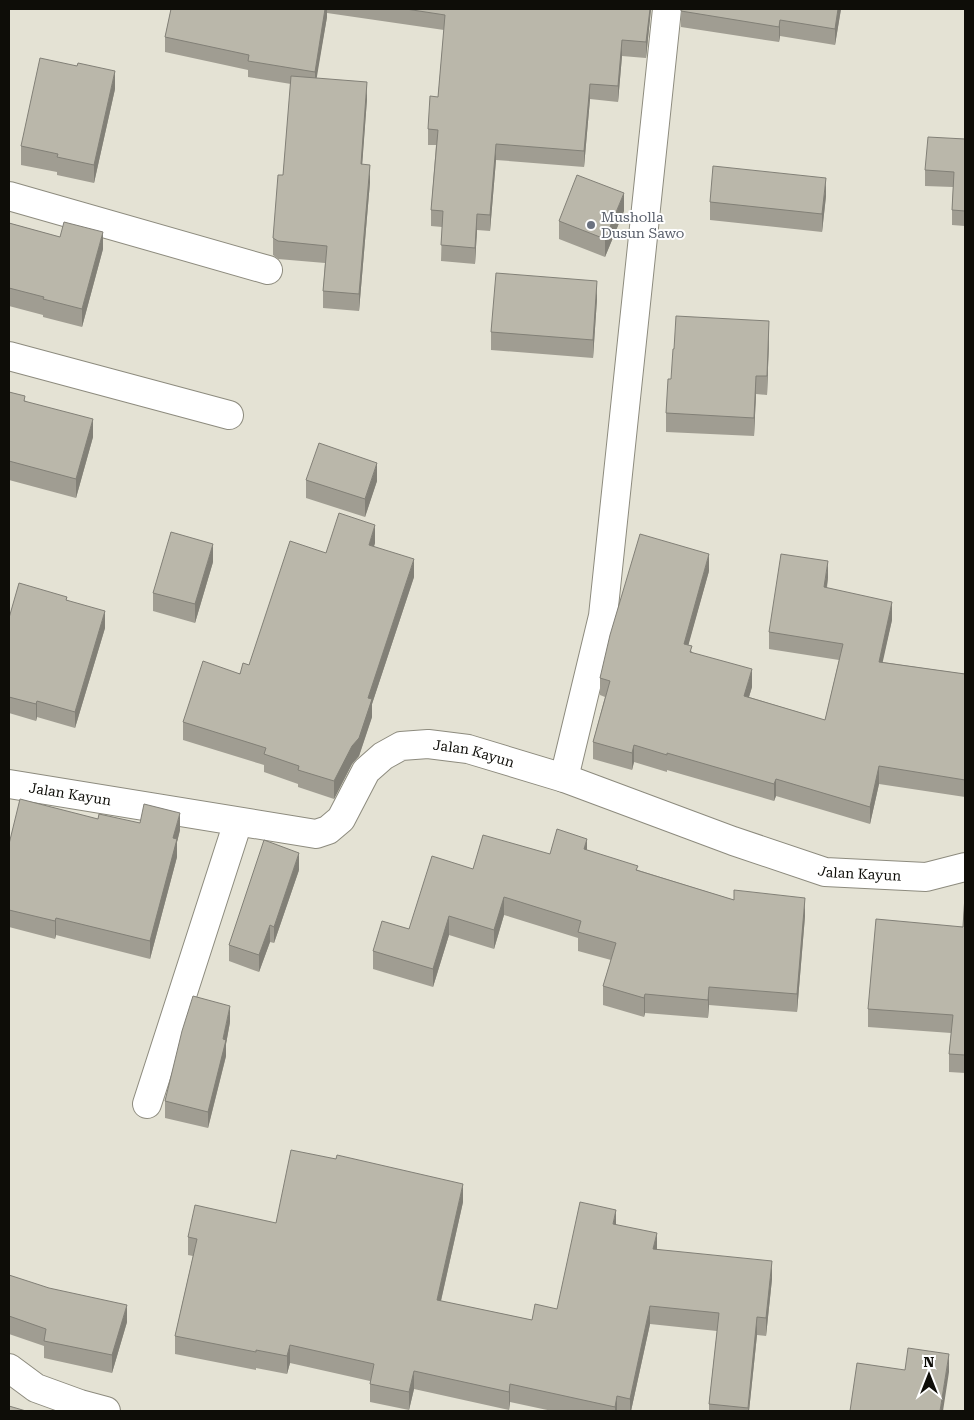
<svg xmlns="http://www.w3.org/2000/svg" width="974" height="1420" font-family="'Roboto Serif',serif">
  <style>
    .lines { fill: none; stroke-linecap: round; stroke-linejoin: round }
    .street-casing { stroke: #8d8b7e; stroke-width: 30 }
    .street { stroke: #fff; stroke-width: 28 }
    .wall { fill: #a09d92 }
    .shaded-wall { fill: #828077 }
    .building { fill: #bab7aa; stroke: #828077 }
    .worship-dot { fill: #6b7280; stroke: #fff; stroke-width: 2 }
    .labels { text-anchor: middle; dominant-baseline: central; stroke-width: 4; stroke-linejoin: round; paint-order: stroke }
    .worship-label { font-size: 14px; fill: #5b616d; stroke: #fff; text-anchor: start }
    .street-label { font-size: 14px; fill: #0e0d08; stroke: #fff }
  </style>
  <rect width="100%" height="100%" fill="#e4e2d4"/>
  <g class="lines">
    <defs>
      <g id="street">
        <path d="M 9,196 L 268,270"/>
        <path d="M 9,356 L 229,415"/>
        <path d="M 564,778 L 603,616 L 667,9"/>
        <path id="s1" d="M 9,784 L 316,834 L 328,830 L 341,819 L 366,771 L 383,756 L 401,746 L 428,744 L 468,749 L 564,778 L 733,841 L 825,872 L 926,877 L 965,867"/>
        <path d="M 147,1104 L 238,822"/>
        <path d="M 9,1368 L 36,1388 L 80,1404 L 106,1411"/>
      </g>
    </defs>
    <use href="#street" class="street-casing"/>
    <use href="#street" class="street"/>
  </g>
  <path class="wall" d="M 171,9 L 651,9 L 646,58 L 622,56 L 618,102 L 590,99 L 584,167 L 496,160 L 490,231 L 477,230 L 475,264 L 441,261 L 442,227 L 431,226 L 431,210 L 436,145 L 428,145 L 428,129 L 438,97 L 444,30 L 327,13 L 327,17 L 316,78 L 367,99 L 362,164 L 370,182 L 359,311 L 323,308 L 323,291 L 325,263 L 278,259 L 273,255 L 273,238 L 283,175 L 291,84 L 248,77 L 248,70 L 165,52 L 165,37 Z
    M 681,9 L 841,9 L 835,45 L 780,36 L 779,42 L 681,27 Z
    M 115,89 L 94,183 L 57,175 L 57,172 L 21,165 L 21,146 Z
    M 965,139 L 965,226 L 952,225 L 952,210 L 953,187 L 925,186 L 925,170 Z
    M 826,196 L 822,232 L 710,220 L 710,202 Z
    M 624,211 L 605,257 L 559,239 L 559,221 Z
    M 9,223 L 103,249 L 82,327 L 43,317 L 43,315 L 9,306 Z
    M 597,299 L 593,358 L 491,350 L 491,332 Z
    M 769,340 L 767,395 L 756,394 L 754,436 L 666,432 L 666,413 L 671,379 Z
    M 9,392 L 93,437 L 76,498 L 9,480 Z
    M 306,480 L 377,481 L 365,517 L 306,498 Z
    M 375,543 L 374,546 L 414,577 L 372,704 L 372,717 L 359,756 L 352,764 L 334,799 L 298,787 L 298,784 L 264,772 L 264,765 L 183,740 L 183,722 L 249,665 L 326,553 Z
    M 213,562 L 195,623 L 153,611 L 153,593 Z
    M 709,571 L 688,645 L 692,652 L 752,687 L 749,697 L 825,720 L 839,660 L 769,649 L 769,632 L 828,578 L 827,588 L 892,620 L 882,662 L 965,674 L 965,797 L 879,784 L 870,824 L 776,796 L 774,801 L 667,770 L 667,772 L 634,762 L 632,770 L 593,759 L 593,742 L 605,697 L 600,695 L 600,678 Z
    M 67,600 L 105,628 L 75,728 L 37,717 L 36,721 L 9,713 L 9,618 Z
    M 98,819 L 140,823 L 180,830 L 177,842 L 177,857 L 150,959 L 56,935 L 55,939 L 9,927 L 9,844 Z
    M 587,850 L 638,870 L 734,900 L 805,916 L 797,1012 L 709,1005 L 708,1018 L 645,1013 L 644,1017 L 603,1005 L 603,986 L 611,960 L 578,951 L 578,938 L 504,915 L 494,949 L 449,935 L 433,987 L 373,969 L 373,951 L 409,929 L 473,869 L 550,854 Z
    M 299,870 L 274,943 L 270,942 L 259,972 L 229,961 L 229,945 Z
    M 965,895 L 965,1073 L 949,1072 L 949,1054 L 951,1033 L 868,1027 L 868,1009 L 963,927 Z
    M 230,1022 L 226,1044 L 226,1056 L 208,1128 L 165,1118 L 165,1101 Z
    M 463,1202 L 441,1301 L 532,1320 L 557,1309 L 616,1224 L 657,1249 L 772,1279 L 766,1336 L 757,1335 L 749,1411 L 709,1411 L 709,1404 L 717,1331 L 650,1324 L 631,1411 L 552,1411 L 510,1402 L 509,1410 L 414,1389 L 409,1410 L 370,1402 L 370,1381 L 290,1363 L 287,1374 L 256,1368 L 256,1370 L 175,1354 L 175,1336 L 193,1256 L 188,1255 L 188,1237 L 276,1223 Z
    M 9,1275 L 127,1322 L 112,1373 L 44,1358 L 44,1346 L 9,1334 Z"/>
  <path class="shaded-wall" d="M 325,9 L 327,9 L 327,17 L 315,88 L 315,72 Z
    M 650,9 L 651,9 L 646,58 L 646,42 Z
    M 838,9 L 841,9 L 835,45 L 835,29 Z
    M 780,20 L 780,36 L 779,42 L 779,27 Z
    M 622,40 L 622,56 L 618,102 L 618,86 Z
    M 115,71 L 115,89 L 94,183 L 94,165 Z
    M 367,82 L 367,99 L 361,181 L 361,164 Z
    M 590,84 L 590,99 L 584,167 L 584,151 Z
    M 496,144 L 496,160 L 490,231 L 490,215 Z
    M 370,165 L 370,182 L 359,311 L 359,294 Z
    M 826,178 L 826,196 L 822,232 L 822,214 Z
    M 624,193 L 624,211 L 605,257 L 605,239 Z
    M 477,214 L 477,230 L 475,264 L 475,248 Z
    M 103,232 L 103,249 L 82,327 L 82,309 Z
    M 597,281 L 597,299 L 593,358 L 593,340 Z
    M 769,321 L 769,340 L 767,395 L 767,376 Z
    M 756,376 L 756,394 L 754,436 L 754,418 Z
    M 93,419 L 93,437 L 76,498 L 76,479 Z
    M 377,463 L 377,481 L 365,517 L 365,499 Z
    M 375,525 L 375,543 L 369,562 L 369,545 Z
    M 213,544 L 213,562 L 195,623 L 195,604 Z
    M 709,554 L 709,571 L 684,661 L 684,644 Z
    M 414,559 L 414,577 L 372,704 L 372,717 L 359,756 L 352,764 L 334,799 L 334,781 L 368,698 Z
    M 828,561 L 828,578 L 824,604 L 824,587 Z
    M 892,602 L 892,620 L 879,679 L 879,662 Z
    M 105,611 L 105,628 L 75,728 L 75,712 Z
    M 752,669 L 752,687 L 744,713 L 744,696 Z
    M 37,701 L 37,717 L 36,721 L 36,704 Z
    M 634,745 L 634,762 L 632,770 L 632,753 Z
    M 879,766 L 879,784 L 870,824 L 870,807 Z
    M 776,779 L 776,796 L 774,801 L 774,784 Z
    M 180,813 L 180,830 L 177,842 L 177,857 L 150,959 L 150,941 L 173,838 Z
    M 587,839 L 587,857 L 584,849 Z
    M 299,853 L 299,870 L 274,943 L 274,927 Z
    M 504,897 L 504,915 L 494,949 L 494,930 Z
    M 805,898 L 805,916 L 797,1012 L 797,994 Z
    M 449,916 L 449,935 L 433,987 L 433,969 Z
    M 56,918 L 56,935 L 55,939 L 55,921 Z
    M 270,925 L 270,942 L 259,972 L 259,955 Z
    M 709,987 L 709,1005 L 708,1018 L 708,1000 Z
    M 645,994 L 645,1013 L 644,1017 L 644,998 Z
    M 230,1006 L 230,1022 L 226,1044 L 226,1056 L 208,1128 L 208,1112 Z
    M 463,1184 L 463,1202 L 437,1318 L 437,1300 Z
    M 616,1210 L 616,1228 L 613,1224 Z
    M 657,1233 L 657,1251 L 653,1249 Z
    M 772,1261 L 772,1279 L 766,1336 L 766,1318 Z
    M 127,1305 L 127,1322 L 112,1373 L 112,1355 Z
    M 650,1306 L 650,1324 L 631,1411 L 630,1411 L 630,1399 Z
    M 757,1317 L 757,1335 L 749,1411 L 748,1411 Z
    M 290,1345 L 290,1363 L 287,1374 L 287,1356 Z
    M 949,1354 L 949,1372 L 943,1411 L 940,1411 Z
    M 414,1371 L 414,1389 L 409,1410 L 409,1392 Z
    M 510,1384 L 510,1402 L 509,1410 L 509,1392 Z
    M 617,1396 L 617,1411 L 615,1411 L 615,1407 Z"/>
  <path class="building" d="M 171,9 L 325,9 L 315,72 L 248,61 L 249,55 L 165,37 Z
    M 406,9 L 650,9 L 646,42 L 622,40 L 618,86 L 590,84 L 584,151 L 496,144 L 490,215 L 477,214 L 475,248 L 441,245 L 443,211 L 431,210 L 438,130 L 428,129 L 430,96 L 438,97 L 445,15 Z
    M 681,9 L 838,9 L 835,29 L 780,20 L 779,27 L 681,11 Z
    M 40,58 L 77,66 L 78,63 L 115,71 L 94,165 L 57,157 L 58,154 L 21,146 Z
    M 291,76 L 367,82 L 361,164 L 370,165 L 359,294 L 323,291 L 327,246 L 278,241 L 273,238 L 278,175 L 283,175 Z
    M 928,137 L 965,139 L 965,211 L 952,210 L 954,172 L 925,170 Z
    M 713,166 L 826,178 L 822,214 L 710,202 Z
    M 577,175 L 624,193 L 605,239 L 559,221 Z
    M 64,222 L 103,232 L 82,309 L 43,299 L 44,297 L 9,288 L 9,223 L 60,237 Z
    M 496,273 L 597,281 L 593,340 L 491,332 Z
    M 676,316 L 769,321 L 767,376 L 756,376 L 754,418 L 666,413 L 668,379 L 671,379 L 673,349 L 674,349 Z
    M 9,392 L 25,396 L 24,401 L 93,419 L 76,479 L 9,461 Z
    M 319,443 L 377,463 L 365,499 L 306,480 Z
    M 339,513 L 375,525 L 369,545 L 414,559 L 368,698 L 372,699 L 359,738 L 352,746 L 334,781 L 298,770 L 299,766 L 264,754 L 266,748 L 183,722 L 203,661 L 240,674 L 243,663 L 249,665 L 290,541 L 326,553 Z
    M 171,532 L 213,544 L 195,604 L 153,593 Z
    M 640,534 L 709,554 L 684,644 L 692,646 L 690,652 L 752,669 L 744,696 L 825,720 L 843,644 L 769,632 L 781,554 L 828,561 L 824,587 L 892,602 L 879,662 L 965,674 L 965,780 L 879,766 L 870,807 L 776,779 L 774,784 L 667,753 L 667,755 L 634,745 L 632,753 L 593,742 L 610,681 L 600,678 L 610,635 Z
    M 19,583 L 67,597 L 66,600 L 105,611 L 75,712 L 37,701 L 36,704 L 9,697 L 9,618 Z
    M 20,799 L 98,819 L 99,814 L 140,823 L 144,804 L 180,813 L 173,838 L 177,839 L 150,941 L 56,918 L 55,921 L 9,910 L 9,844 Z
    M 557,829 L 587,839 L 584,849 L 638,866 L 636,870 L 734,900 L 734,890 L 805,898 L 797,994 L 709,987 L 708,1000 L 645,994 L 644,998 L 603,986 L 616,943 L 578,932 L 581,921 L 504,897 L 494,930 L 449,916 L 433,969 L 373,951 L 382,921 L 409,929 L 432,856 L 473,869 L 483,835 L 550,854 Z
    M 264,840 L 299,853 L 274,927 L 270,925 L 259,955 L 229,945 Z
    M 965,895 L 965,1055 L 949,1054 L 953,1015 L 868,1009 L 876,919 L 963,927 Z
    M 193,996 L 230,1006 L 223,1039 L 226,1040 L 208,1112 L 165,1101 L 182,1031 Z
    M 291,1150 L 336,1159 L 337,1155 L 463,1184 L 437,1300 L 532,1320 L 535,1304 L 557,1309 L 580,1202 L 616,1210 L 613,1224 L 657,1233 L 653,1249 L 772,1261 L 766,1318 L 757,1317 L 748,1408 L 709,1404 L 719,1313 L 650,1306 L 630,1399 L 617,1396 L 615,1407 L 510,1384 L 509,1392 L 414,1371 L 409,1392 L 370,1384 L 374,1364 L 290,1345 L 287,1356 L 256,1350 L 256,1352 L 175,1336 L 197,1239 L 188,1237 L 195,1205 L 276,1223 Z
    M 9,1275 L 49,1288 L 127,1305 L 112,1355 L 44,1341 L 46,1329 L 9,1316 Z
    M 908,1348 L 949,1354 L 940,1411 L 850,1411 L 857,1363 L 905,1370 Z
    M 9,1406 L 26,1411 L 9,1411 Z"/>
  <circle class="worship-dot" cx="591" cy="225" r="5"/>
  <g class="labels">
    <g class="worship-label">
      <text x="601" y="217">Musholla<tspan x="601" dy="16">Dusun Sawo</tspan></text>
    </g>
    <g class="street-label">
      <text stroke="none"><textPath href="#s1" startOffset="512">Jalan Kayun</textPath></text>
      <text stroke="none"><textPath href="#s1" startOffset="62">Jalan Kayun</textPath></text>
      <text stroke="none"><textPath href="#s1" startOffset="918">Jalan Kayun</textPath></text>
    </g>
  </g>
  <rect width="974" height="1420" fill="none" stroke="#0e0d08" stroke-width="20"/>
  <g transform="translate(929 1375)" stroke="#ffffff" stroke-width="4" paint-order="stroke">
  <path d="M0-4L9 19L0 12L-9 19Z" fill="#0e0d08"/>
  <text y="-8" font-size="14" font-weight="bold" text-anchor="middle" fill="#0e0d08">N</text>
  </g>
</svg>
